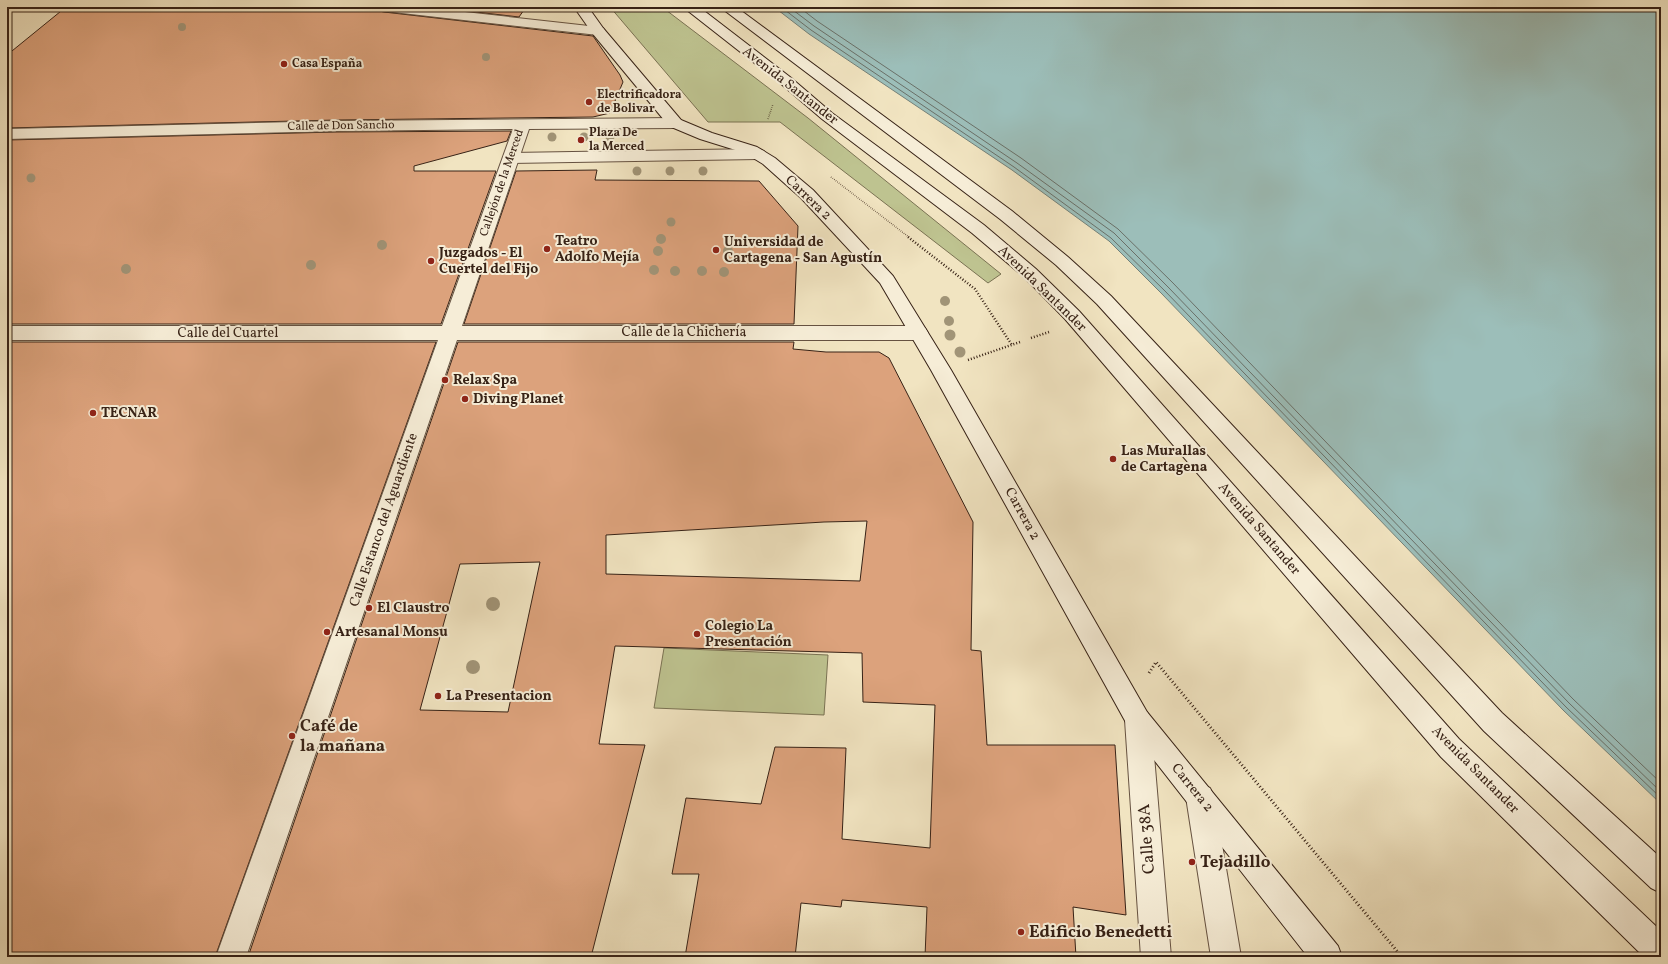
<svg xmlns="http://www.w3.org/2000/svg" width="1668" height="964" font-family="Vollkorn,serif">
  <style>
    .green { fill: #bec390; stroke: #7a7253 }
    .water { fill: #9cbeb9; stroke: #748078 }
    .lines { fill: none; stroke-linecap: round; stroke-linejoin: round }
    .shore { stroke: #6a7068; stroke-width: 1 }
    .building { fill: #dca27c; stroke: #372216; fill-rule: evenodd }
    .lane-casing { stroke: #665241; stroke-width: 2 }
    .street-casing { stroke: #665241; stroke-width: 2 }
    .secondary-casing { stroke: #372216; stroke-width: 2 }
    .path-far2 { stroke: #372216; stroke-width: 1.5; stroke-dasharray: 0.5 1.5; stroke-linecap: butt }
    .path-far1 { stroke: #372216; stroke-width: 2.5; stroke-dasharray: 1 2; stroke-linecap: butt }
    .path { stroke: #372216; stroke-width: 3; stroke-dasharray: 1 2.5; stroke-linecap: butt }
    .lane { fill: #f6edd7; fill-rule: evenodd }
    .street { fill: #f6edd7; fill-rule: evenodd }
    .secondary { fill: #f6edd7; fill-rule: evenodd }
    .tree { fill: #a19477 }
    .poi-dot { fill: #8f2418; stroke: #f6edd7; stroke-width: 1.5 }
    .labels { text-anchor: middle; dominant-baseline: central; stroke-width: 4; stroke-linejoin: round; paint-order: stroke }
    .far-poi-label { font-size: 12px; font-weight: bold; fill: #372216; stroke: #f6edd7; text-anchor: start }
    .far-street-label { font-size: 12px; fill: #372216; stroke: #f6edd7 }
    .street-label { font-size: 14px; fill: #372216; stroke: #f6edd7 }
    .poi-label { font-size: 14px; font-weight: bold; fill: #372216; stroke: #f6edd7; text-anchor: start }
    .near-poi-label { font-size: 17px; font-weight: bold; fill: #372216; stroke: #f6edd7; text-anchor: start }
    .near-street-label { font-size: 17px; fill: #372216; stroke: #f6edd7 }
  </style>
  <rect width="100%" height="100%" fill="#f1e4c1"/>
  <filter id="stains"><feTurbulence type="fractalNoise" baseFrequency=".005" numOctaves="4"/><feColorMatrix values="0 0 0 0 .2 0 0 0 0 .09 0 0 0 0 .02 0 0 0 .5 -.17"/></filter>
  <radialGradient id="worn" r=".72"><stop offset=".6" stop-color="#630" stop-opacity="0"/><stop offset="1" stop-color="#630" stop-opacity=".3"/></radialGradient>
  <path class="green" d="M 610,7 L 662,7 L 808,118 L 1001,274 L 988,283 L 780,122 L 708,122 Z
    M 664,648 L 828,655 L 824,715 L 654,708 Z"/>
  <path class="water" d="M 774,7 L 1661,7 L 1661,804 L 1563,710 L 1162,294 L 1109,241 L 1012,170 L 809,34 Z"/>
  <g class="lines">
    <path class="shore" d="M 781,7 L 811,30 L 1014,167 L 1111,238 L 1165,291 L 1566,707 L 1661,798
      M 789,7 L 814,26 L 1017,163 L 1114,233 L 1169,288 L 1569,703 L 1661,792
      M 799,7 L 817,21 L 1021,158 L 1118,229 L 1173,283 L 1573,699 L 1661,783"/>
  </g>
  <path class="building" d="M 66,7 L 376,7 L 379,11 L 384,12 L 593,36 L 620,75 L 623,82 L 610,113 L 593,117 L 337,120 L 7,128 L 7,55 Z
    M 433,7 L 526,7 L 519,17 Z
    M 511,131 L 507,141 L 414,166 L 414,171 L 496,171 L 441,324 L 7,324 L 7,140 L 337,132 Z
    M 597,170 L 595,180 L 759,181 L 798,226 L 794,324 L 464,324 L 516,171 Z
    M 7,342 L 436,342 L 215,957 L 7,957 Z
    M 458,342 L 794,342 L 793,349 L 826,352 L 879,352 L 889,358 L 973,522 L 971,650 L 981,651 L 987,745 L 1115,745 L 1126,915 L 1073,907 L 1076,957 L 925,957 L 927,907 L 842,900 L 841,907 L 801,903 L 795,957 L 685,957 L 699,874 L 672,874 L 686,798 L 761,804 L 775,747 L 846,748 L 842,839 L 930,848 L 935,705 L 863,702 L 862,653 L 615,646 L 599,744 L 645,745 L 591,957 L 248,957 ZM 867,521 L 860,581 L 606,574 L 606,535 L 824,522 ZM 540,562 L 508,712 L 420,710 L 460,564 Z"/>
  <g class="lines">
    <defs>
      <path id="lane" d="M 758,149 L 764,151 L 766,154 L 764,157 L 758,159 L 511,163 L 505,161 L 503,158 L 505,155 L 511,153 Z
        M 1200,784 L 1210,788 L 1214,797 L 1241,957 L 1211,957 L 1186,797 L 1190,788 Z"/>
      <path id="street" d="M 377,7 L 420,7 L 598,27 L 603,28 L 605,31 L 603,34 L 598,35 L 384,11 L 379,10 Z
        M 675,118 L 681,120 L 683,123 L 681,126 L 675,128 L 529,129 L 462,326 L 918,326 L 925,328 L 928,333 L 925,338 L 918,340 L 457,340 L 246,957 L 216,957 L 438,340 L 7,340 L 7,326 L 442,326 L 513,129 L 337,131 L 7,139 L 7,129 L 337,121 Z
        M 1138,708 L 1147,712 L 1151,720 L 1171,957 L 1141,957 L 1125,720 L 1129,712 Z"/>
      <path id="secondary" d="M 574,7 L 588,7 L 603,28 L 681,120 L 712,133 L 757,147 L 775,158 L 813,190 L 893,276 L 951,370 L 1147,712 L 1338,946 L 1342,957 L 1308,957 L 1129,728 L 931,370 L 880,283 L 801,198 L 763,164 L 745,153 L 700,139 L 669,126 L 593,34 Z
        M 683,7 L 699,7 L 790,77 L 832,113 L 984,225 L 1036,269 L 1079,311 L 1459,739 L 1661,931 L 1661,957 L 1644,957 L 1441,757 L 1065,319 L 1024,277 L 972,233 L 822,119 L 780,83 Z
        M 720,7 L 736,7 L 1012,211 L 1068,257 L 1111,296 L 1502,713 L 1661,858 L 1661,893 L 1651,888 L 1484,731 L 1097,304 L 1056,265 L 1000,219 Z"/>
    </defs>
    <use href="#lane" class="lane-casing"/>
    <use href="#street" class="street-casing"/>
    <use href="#secondary" class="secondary-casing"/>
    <path class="path-far2" d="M 768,119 L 773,104
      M 831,177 L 910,238"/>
    <path class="path-far1" d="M 908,237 L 975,289 L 1012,345
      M 1031,338 L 1049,332
      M 968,360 L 1020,342"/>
    <path class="path" d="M 1149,673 L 1156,662 L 1402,957"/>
    <use href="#lane" class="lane"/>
    <use href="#street" class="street"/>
    <use href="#secondary" class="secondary"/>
  </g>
  <g class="tree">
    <circle cx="182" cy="27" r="4"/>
    <circle cx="486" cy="57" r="4"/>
    <circle cx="552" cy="137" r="4.5"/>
    <circle cx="584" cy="137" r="4.5"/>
    <circle cx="610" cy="137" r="4.5"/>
    <circle cx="637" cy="171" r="4.5"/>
    <circle cx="670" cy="171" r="4.5"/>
    <circle cx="703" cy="171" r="4.5"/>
    <circle cx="31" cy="178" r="4.5"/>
    <circle cx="671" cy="222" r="4.5"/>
    <circle cx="661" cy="239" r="5"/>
    <circle cx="730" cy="239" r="5"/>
    <circle cx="382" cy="245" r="5"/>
    <circle cx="658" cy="251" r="5"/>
    <circle cx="728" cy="251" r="5"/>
    <circle cx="311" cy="265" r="5"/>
    <circle cx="126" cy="269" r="5"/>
    <circle cx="654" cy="270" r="5"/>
    <circle cx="675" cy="271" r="5"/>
    <circle cx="702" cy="271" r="5"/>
    <circle cx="724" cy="272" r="5"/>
    <circle cx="945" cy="301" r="5"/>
    <circle cx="949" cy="321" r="5"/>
    <circle cx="950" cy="335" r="5.5"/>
    <circle cx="960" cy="352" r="5.5"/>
    <circle cx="493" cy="604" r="7"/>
    <circle cx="473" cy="667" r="7"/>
  </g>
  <g class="poi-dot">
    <circle cx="284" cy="64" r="4"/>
    <circle cx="589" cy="102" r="4"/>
    <circle cx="581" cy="140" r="4"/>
    <circle cx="547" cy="249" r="4"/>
    <circle cx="716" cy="250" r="4"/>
    <circle cx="431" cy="261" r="4"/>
    <circle cx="445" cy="380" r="4"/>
    <circle cx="465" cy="399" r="4"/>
    <circle cx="93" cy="413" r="4"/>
    <circle cx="1113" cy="459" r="4"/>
    <circle cx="369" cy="608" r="4"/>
    <circle cx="327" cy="632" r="4"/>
    <circle cx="697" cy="634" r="4"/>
    <circle cx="438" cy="696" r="4"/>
    <circle cx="292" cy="736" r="4"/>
    <circle cx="1192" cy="862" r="4"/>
    <circle cx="1021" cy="932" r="4"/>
  </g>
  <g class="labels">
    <g class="far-poi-label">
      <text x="292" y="64">Casa España</text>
      <text x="597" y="95">Electrificadora<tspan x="597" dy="14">de Bolivar</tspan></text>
      <text x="589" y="133">Plaza De<tspan x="589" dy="14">la Merced</tspan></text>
    </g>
    <g class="far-street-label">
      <text transform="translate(341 126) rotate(-1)">Calle de Don Sancho</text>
      <text transform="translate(502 183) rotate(-71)">Callejón de la Merced</text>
    </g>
    <g class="street-label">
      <text transform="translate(790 86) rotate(38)">Avenida Santander</text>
      <text transform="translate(808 198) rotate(44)">Carrera 2</text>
      <text transform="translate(1042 289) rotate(44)">Avenida Santander</text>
      <text x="684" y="332">Calle de la Chichería</text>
      <text x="228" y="333">Calle del Cuartel</text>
      <text transform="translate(1022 514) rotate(61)">Carrera 2</text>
      <text transform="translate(384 520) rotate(-71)">Calle Estanco del Aguardiente</text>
      <text transform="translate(1259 529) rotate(49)">Avenida Santander</text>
      <text transform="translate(1475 770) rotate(45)">Avenida Santander</text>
      <text transform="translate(1192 788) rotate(51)">Carrera 2</text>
    </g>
    <g class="poi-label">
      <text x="555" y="241">Teatro<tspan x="555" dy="16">Adolfo Mejía</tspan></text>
      <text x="724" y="242">Universidad de<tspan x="724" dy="16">Cartagena - San Agustín</tspan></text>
      <text x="439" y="253">Juzgados - El<tspan x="439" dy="16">Cuertel del Fijo</tspan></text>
      <text x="453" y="380">Relax Spa</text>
      <text x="473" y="399">Diving Planet</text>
      <text x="101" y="413">TECNAR</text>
      <text x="1121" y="451">Las Murallas<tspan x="1121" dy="16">de Cartagena</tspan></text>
      <text x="377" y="608">El Claustro</text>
      <text x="705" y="626">Colegio La<tspan x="705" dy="16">Presentación</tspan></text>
      <text x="335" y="632">Artesanal Monsu</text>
      <text x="446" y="696">La Presentacion</text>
    </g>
    <g class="near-poi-label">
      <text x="300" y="726">Café de<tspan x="300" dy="20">la mañana</tspan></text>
      <text x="1200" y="862">Tejadillo</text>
      <text x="1029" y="932">Edificio Benedetti</text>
    </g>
    <g class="near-street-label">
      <text transform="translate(1147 839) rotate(-94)">Calle 38A</text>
    </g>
  </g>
  <rect width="1668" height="964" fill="none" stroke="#f1e4c1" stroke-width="24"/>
  <rect x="8" y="8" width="1652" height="948" fill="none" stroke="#372216" stroke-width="2"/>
  <rect x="12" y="12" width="1644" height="940" fill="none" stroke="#372216"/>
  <rect width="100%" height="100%" filter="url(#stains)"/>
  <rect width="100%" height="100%" fill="url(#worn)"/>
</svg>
